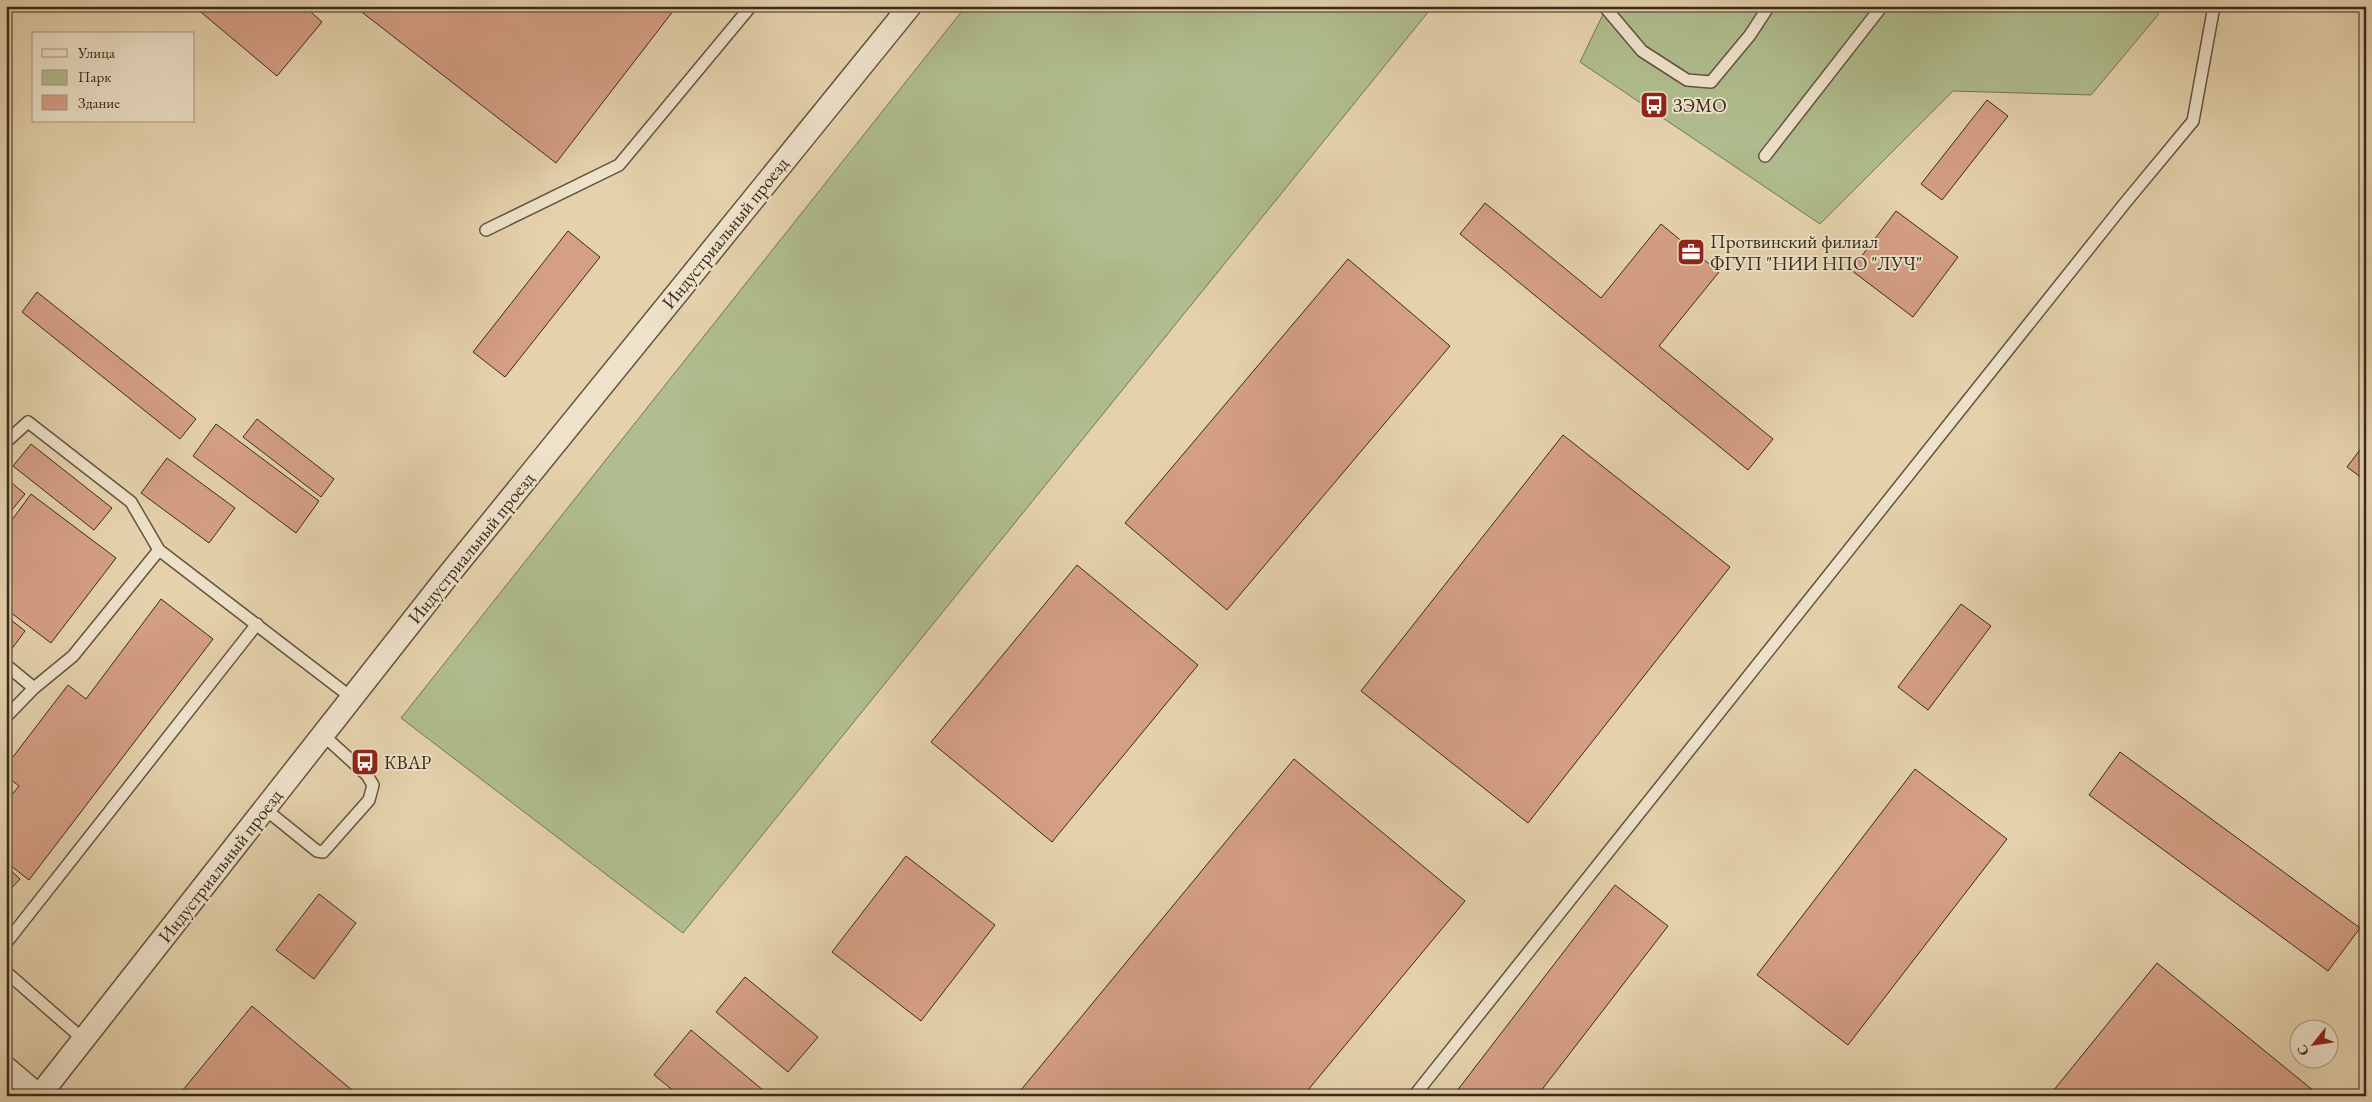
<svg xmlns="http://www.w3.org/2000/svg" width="2372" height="1102" font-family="'EB Garamond',serif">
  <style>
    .green { fill: #b0bd8e; stroke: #747454 }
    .building { fill: #d59f85; stroke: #382a1a }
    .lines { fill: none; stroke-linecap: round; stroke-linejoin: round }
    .service-casing { stroke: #63543f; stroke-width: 14 }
    .minor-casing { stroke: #63543f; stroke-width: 25 }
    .service { stroke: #eee2ca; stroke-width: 11 }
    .minor { stroke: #eee2ca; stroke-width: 22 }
    .labels { text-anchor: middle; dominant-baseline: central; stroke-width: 4; stroke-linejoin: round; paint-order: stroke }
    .poi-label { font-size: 19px; fill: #382a1a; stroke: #eee2ca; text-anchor: start }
    .street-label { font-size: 19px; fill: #382a1a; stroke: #eee2ca }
  </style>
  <rect width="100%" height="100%" fill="#e5d2ad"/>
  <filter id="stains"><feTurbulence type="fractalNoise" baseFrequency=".004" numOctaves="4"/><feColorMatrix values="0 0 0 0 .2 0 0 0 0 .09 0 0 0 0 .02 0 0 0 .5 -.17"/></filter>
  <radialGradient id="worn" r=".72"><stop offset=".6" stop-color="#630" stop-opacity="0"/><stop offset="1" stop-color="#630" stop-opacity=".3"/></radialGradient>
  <path class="green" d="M 966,6 L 1433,6 L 683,933 L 401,718 Z
    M 1607,6 L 2158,6 L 2158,15 L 2091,95 L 1953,91 L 1820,224 L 1580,62 Z"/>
  <path class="building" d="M 197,6 L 304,6 L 322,22 L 277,76 L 196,8 Z
    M 354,6 L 677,6 L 556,163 Z
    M 1987,100 L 2008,116 L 1942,200 L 1921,184 Z
    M 1485,203 L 1601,298 L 1661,224 L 1719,272 L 1659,346 L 1773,439 L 1748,470 L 1460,234 Z
    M 1896,211 L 1958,257 L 1913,317 L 1851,270 Z
    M 568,231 L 600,257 L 505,377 L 473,352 Z
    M 1348,259 L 1450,346 L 1227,610 L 1125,523 Z
    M 37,292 L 196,419 L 180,439 L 22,312 Z
    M 257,419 L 334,479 L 321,497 L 243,437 Z
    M 216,424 L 319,501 L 296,533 L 193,456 Z
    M 1563,435 L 1730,567 L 1528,823 L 1361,691 Z
    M 2366,442 L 2366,481 L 2347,467 Z
    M 31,444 L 112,508 L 94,530 L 13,466 Z
    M 167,458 L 235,508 L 209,543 L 141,493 Z
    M 7,479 L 25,494 L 6,517 L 6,481 Z
    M 31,494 L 116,558 L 51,643 L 6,609 L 6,528 Z
    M 1077,565 L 1198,665 L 1052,842 L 931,742 Z
    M 161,599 L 213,639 L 29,880 L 6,862 L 6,802 L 19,786 L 6,776 L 6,766 L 68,685 L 86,699 Z
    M 1961,604 L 1991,626 L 1928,710 L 1898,687 Z
    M 6,616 L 25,631 L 11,650 L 6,646 Z
    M 2120,752 L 2360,928 L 2328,971 L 2089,795 Z
    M 1294,759 L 1465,901 L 1303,1096 L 1016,1096 Z
    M 1915,769 L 2007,839 L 1848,1045 L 1757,975 Z
    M 906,856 L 995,925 L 921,1021 L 832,952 Z
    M 6,866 L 20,879 L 6,894 Z
    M 1615,885 L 1668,926 L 1537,1096 L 1453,1096 Z
    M 319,894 L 356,923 L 314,979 L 276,950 Z
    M 2157,963 L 2320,1096 L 2049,1096 Z
    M 745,977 L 818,1037 L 788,1072 L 716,1012 Z
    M 252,1006 L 353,1091 L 349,1096 L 178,1096 Z
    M 691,1030 L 770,1096 L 680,1096 L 654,1075 Z"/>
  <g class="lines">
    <defs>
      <path id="service" d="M 1604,6 L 1642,51 L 1687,80 L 1711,82 L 1750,35 L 1769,6
        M 1765,156 L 1882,6
        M 486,230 L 619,165 L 751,6
        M 6,442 L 28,422 L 131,502 L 159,550 L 352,698
        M 6,665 L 34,688 L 73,656 L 159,550
        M 6,717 L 34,688
        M 265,809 L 317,851 L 323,852 L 369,800 L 373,785 L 367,775 L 323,735
        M 6,943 L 257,624
        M 6,972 L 83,1039
        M 1414,1096 L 2125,203 L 2193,121 L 2214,6"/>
      <path id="minor" d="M 6,1068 L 39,1096 L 446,578 L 910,6"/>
    </defs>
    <use href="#service" class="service-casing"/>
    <use href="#minor" class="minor-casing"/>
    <use href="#service" class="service"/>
    <use href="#minor" class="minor"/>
  </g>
  <defs>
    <symbol id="bus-square" viewBox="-11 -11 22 22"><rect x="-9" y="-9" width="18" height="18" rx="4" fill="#8f2418" stroke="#eee2ca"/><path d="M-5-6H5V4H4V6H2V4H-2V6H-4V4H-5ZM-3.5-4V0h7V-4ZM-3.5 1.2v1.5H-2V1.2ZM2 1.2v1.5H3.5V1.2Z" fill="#fff"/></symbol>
    <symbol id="office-square" viewBox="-11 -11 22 22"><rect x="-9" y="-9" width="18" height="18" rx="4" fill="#8f2418" stroke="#eee2ca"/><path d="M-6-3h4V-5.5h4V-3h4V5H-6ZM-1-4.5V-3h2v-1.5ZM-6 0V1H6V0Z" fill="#fff"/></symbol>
  </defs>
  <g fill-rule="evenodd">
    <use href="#bus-square" x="1638" y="89" width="32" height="32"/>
    <use href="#office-square" x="1675" y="236" width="32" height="32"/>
    <use href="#bus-square" x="349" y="746" width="32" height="32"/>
  </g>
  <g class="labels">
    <g class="poi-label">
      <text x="1673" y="105">ЗЭМО</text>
      <text x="1710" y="241">Протвинский филиал<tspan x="1710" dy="22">ФГУП "НИИ НПО "ЛУЧ"</tspan></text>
      <text x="384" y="762">КВАР</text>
    </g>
    <g class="street-label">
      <text transform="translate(725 233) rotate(-51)">Индустриальный проезд</text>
      <text transform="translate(471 548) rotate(-51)">Индустриальный проезд</text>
      <text transform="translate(220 866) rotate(-52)">Индустриальный проезд</text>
    </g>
  </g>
  <rect width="2372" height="1102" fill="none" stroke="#e5d2ad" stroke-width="25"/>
  <rect x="8" y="8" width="2357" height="1087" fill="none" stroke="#382a1a" stroke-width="2.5"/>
  <rect x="12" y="12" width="2347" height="1077" fill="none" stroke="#382a1a"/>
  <rect x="32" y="32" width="162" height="90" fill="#eee2ca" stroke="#a59884"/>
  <rect x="42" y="49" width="25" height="8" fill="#eee2ca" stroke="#a59884"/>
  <text x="78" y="58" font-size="15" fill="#382a1a">Улица</text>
  <rect x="42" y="70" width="25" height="15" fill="#b0bd8e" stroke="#a59884"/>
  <text x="78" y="82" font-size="15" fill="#382a1a">Парк</text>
  <rect x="42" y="95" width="25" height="15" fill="#d59f85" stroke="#a59884"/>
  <text x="78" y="108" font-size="15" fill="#382a1a">Здание</text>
  <g transform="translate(2314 1044) rotate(240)"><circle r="24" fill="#eee2ca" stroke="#a59884"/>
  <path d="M0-4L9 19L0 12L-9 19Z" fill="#8f2418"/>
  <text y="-8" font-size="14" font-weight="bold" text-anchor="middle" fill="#382a1a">С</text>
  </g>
  <rect width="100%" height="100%" filter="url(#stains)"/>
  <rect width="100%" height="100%" fill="url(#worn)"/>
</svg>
